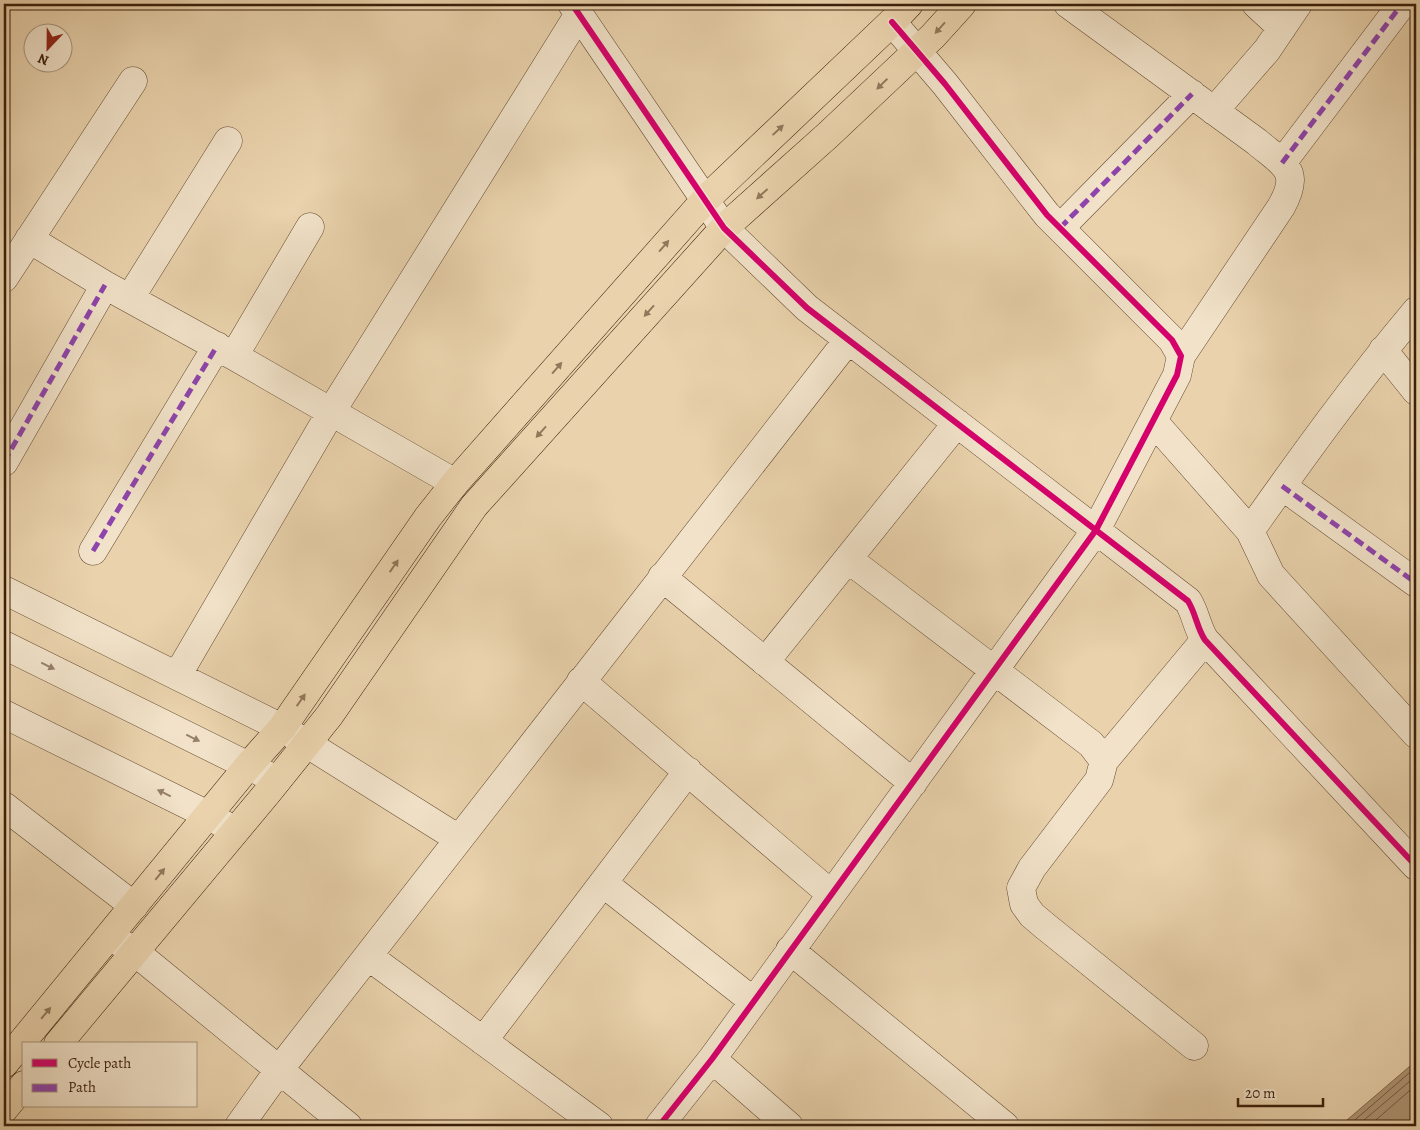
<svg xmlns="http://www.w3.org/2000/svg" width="1420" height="1130" font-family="Alegreya,serif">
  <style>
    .water { fill: #ae9575; stroke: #80664a }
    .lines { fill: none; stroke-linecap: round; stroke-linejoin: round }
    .shore { stroke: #745a40; stroke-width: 1 }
    .minor-casing { stroke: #664c32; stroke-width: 29 }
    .major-casing { stroke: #3a1f0a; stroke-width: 29 }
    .minor { stroke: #f1e2c9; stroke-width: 28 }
    .major { stroke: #e9d2ac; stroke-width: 28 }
    .quiet { stroke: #8e44ad; stroke-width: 5; stroke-dasharray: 10 5; stroke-linecap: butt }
    .cycleway-casing { stroke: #f1e2c9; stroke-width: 9 }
    .cycleway { stroke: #d6006c; stroke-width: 6 }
    .oneway { fill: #92785b }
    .oneway2 { fill: #96806a }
  </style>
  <rect width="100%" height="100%" fill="#e9d2ac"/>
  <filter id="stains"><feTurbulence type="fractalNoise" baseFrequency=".004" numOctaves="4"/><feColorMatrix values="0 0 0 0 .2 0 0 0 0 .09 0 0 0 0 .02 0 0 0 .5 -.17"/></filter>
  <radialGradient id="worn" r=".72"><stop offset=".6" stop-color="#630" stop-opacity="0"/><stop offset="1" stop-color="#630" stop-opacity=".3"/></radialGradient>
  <path class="water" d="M 1416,1061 L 1416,1126 L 1340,1126 Z"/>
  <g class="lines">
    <path class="shore" d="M 1348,1126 L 1416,1067
      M 1357,1126 L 1416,1076
      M 1369,1126 L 1416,1085"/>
    <defs>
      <path id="minor" d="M 572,4 L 724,228 L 807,308 L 1188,601 C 1196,614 1197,628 1205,640 L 1416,866
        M 1068,4 L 1257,142 C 1284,165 1302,170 1281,207 L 1181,356
        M 1256,4 L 1282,28
        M 1214,111 L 1267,50 L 1298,4
        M 1282,163 L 1402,4
        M 1060,228 L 1192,94
        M 29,239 L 105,285 L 234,356 L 455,483
        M 4,278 L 133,81
        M 130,298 L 228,141
        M 1383,350 L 1416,391
        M 234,356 L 310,227
        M 1153,421 L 1250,531 L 1271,575 L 1416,734
        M 4,462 L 105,285
        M 1282,486 L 1416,583
        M 1250,531 C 1303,456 1357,381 1416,311
        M 93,551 L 217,346
        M 848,559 L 1091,744 L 1104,761 L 1099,780 L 1032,868 L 1021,888 L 1024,904 L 1032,915 L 1045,926 L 1194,1046
        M 662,577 L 913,783
        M 4,590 L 282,728 L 459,839
        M 4,645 L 277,780
        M 765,662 L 957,423
        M 177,676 L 331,412 L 579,14
        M 581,681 L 831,894
        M 4,714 L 208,815 L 235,831
        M 1104,761 L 1205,640
        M 4,806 L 134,906
        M 603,883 L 753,1001
        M 110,936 L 135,952 L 348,1126
        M 790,950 L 1005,1126
        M 368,956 L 599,1126
        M 483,1041 L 688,771
        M 712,1059 L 789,1126
        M 239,1126 L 279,1070 L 848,340
        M 659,1126 L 712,1059 L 1096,530 L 1177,375 L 1181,356 L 1172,340 L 1047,215 L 945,84 L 892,22"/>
      <path id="major" d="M 58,1044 L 268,792 L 329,716 L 474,506 L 724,228 L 828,135 L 933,36 L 962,4
        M 4,1064 L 249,765 L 282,728 L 428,517 L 455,483 L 705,200 L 892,22 L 909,4
        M 4,1109 L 24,1085"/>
    </defs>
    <use href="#minor" class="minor-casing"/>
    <use href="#major" class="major-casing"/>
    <use href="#minor" class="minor"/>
    <use href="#major" class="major"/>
    <path class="quiet" d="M 1282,163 L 1402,4
      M 1060,228 L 1192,94
      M 4,462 L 105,285
      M 1282,486 L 1416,583
      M 93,551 L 217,346"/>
    <defs>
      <path id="cycleway" d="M 572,4 L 724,228 L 807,308 L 1188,601 C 1196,614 1197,628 1205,640 L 1416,866
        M 659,1126 L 712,1059 L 1096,530 L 1177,375 L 1181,356 L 1172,340 L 1047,215 L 945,84 L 892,22"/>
    </defs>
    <use href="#cycleway" class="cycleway-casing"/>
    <use href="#cycleway" class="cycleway"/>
  </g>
  <defs><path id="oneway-solid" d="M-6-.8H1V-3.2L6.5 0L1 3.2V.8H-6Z" transform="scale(1.25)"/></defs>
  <g class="oneway">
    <use href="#oneway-solid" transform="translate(940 28) rotate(132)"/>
    <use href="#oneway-solid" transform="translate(882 84) rotate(136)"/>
    <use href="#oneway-solid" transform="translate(778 130) rotate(-43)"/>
    <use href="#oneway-solid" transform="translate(762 194) rotate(138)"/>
    <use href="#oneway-solid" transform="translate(664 246) rotate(-49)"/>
    <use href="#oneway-solid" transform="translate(649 311) rotate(132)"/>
    <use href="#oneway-solid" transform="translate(557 368) rotate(-49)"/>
    <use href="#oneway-solid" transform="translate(541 432) rotate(132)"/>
    <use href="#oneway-solid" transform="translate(394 566) rotate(-55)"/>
    <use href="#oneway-solid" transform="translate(301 700) rotate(-55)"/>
    <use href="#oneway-solid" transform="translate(160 874) rotate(-51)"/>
    <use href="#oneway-solid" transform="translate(46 1013) rotate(-50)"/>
  </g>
  <g class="oneway2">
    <use href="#oneway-solid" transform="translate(48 666) rotate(26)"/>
    <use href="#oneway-solid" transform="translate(193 738) rotate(26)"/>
    <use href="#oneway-solid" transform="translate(164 793) rotate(-154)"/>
  </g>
  <rect width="1420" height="1130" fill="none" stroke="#e9d2ac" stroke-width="20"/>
  <rect x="5" y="5" width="1410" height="1120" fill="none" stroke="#3a1f0a" stroke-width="2.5"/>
  <rect x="10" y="10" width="1400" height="1110" fill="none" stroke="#3a1f0a"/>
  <rect x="22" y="1042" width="175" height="65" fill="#f1e2c9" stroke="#a8947d"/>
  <rect x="32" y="1059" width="25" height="8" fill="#d6006c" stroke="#a8947d"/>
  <text x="68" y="1068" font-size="15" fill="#3a1f0a">Cycle path</text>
  <rect x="32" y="1084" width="25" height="8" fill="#8e44ad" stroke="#a8947d"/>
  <text x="68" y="1092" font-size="15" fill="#3a1f0a">Path</text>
  <g transform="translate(48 48) rotate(202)"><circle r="24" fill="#f1e2c9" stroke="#a8947d"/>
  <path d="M0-4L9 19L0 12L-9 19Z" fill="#8f2418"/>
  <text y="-8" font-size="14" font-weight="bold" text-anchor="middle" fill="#3a1f0a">N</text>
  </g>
  <path d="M1238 1098v8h85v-8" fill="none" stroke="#3a1f0a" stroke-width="2.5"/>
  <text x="1245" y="1098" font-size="15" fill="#3a1f0a" stroke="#f1e2c9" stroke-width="4" paint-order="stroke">20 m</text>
  <rect width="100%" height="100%" filter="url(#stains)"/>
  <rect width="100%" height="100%" fill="url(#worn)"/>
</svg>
